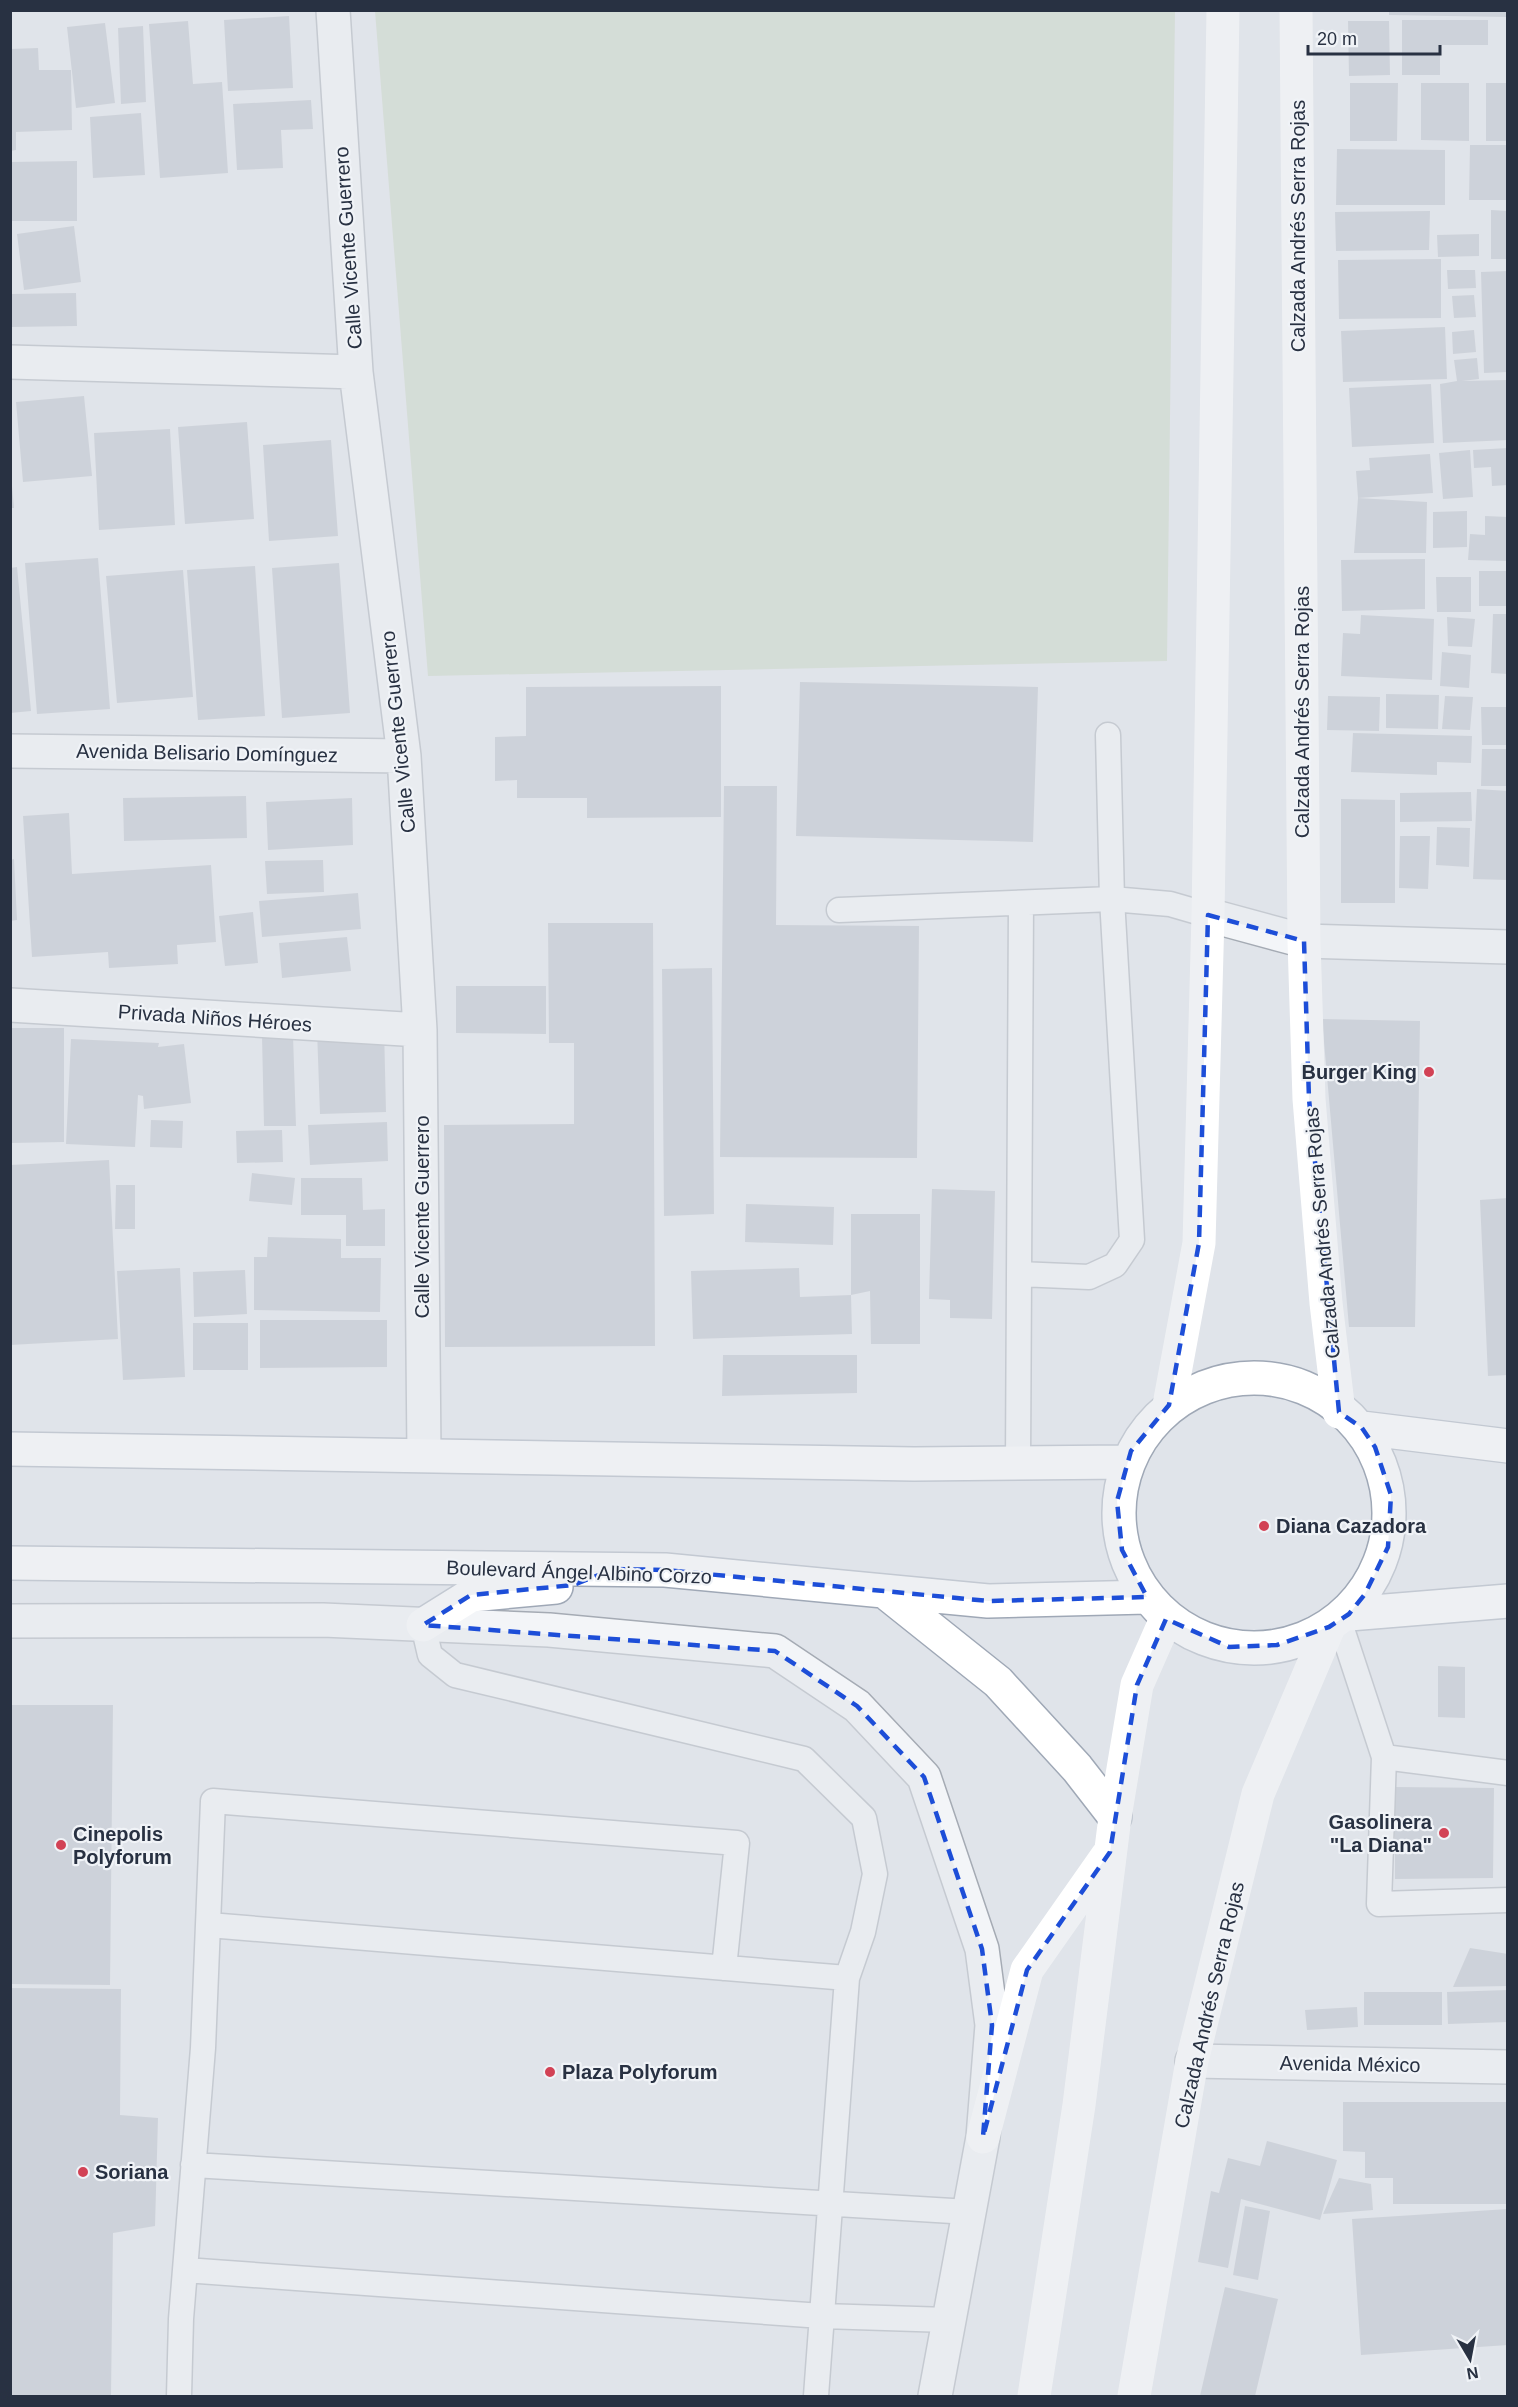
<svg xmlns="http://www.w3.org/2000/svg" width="1518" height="2407" font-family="Helvetica,sans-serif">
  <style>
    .green { fill: #c6d4c1 }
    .building { fill: #b7bdc7 }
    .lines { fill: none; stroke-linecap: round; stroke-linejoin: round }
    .service-casing { stroke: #a5abb4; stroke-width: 27 }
    .minor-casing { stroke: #a5abb4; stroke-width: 36 }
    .primary-casing { stroke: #9fa8b6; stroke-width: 36 }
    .service { stroke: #f3f5f8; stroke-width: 24 }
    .minor { stroke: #f3f5f8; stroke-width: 33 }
    .secondary { stroke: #fff; stroke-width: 33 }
    .primary { stroke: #fff; stroke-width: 33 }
    .marked { fill: none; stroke: #1d4ed8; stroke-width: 4.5; stroke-dasharray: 12 8; stroke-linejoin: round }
    .poi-dot { fill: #d24255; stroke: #f0f3f7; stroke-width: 2 }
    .labels { text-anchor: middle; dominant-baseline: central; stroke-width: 4.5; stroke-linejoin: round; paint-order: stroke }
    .street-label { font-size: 20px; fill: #283142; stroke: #f0f3f7 }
    .poi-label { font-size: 20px; font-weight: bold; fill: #283142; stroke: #f0f3f7; text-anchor: start }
  </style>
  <rect width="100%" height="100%" fill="#e0e4ea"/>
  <path class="green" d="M 375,11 L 1175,11 L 1167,661 L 428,676 Z"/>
  <path class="building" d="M 1389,10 L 1508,10 L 1508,17 L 1389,15 Z
    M 289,16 L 293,88 L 228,91 L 224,20 Z
    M 1402,20 L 1488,20 L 1488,45 L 1440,45 L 1440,75 L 1402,75 Z
    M 188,21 L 193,84 L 222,82 L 228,173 L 160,178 L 149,24 Z
    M 1348,21 L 1389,21 L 1390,75 L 1349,76 Z
    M 105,23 L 115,103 L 76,108 L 67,27 Z
    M 143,26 L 146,102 L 121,104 L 118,28 Z
    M 38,48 L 39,70 L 71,70 L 72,130 L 16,132 L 16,150 L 10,151 L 10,49 Z
    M 1350,83 L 1398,83 L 1397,141 L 1350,141 Z
    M 1421,83 L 1469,83 L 1469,141 L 1421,140 Z
    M 1486,83 L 1508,83 L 1508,141 L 1486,141 Z
    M 311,100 L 313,129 L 281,130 L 283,168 L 237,170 L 233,104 Z
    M 141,113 L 145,175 L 93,178 L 90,117 Z
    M 1470,145 L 1508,145 L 1508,200 L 1469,200 Z
    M 1337,149 L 1445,150 L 1445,205 L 1336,205 Z
    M 77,161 L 77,221 L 10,221 L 10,162 Z
    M 1491,210 L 1508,211 L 1508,259 L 1491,259 Z
    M 1430,211 L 1429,250 L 1336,251 L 1335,212 Z
    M 74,226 L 81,282 L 24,290 L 17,234 Z
    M 1479,234 L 1479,256 L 1438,257 L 1437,235 Z
    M 1441,259 L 1441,318 L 1339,319 L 1338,260 Z
    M 1447,270 L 1475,270 L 1476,288 L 1448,289 Z
    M 1508,271 L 1508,372 L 1484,373 L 1481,272 Z
    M 76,293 L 77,326 L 12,327 L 11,294 Z
    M 1474,295 L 1476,317 L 1454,318 L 1452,296 Z
    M 1445,327 L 1447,379 L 1343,382 L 1341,331 Z
    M 1474,330 L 1476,352 L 1453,354 L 1452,332 Z
    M 1477,358 L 1479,379 L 1462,381 L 1508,380 L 1508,440 L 1443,443 L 1440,384 L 1457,381 L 1454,360 Z
    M 1431,384 L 1434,443 L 1352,447 L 1349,388 Z
    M 84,396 L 92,476 L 23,482 L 16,402 Z
    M 247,422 L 254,519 L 185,524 L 178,427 Z
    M 170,429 L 175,525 L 99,530 L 94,433 Z
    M 331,440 L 338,536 L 269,541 L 263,445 Z
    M 1508,448 L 1508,485 L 1492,486 L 1491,467 L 1474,468 L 1473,450 Z
    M 1470,450 L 1473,497 L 1443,499 L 1439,453 Z
    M 1430,454 L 1433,493 L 1358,498 L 1356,471 L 1370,470 L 1369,458 Z
    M 10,464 L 14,508 L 10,508 Z
    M 1358,498 L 1427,502 L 1426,553 L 1354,553 Z
    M 1467,511 L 1467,547 L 1433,548 L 1433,512 Z
    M 1485,516 L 1508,517 L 1508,561 L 1468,560 L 1470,534 L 1485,535 Z
    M 98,558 L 110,709 L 37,714 L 25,563 Z
    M 1425,559 L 1425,609 L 1342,611 L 1341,560 Z
    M 339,563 L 350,713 L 282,718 L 272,568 Z
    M 255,566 L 265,716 L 198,720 L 187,570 Z
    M 17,567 L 31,711 L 10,713 L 10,568 Z
    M 183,570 L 193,697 L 117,703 L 106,576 Z
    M 1479,571 L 1508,571 L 1508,606 L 1479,606 Z
    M 1436,577 L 1471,577 L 1471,612 L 1437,612 Z
    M 1493,614 L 1508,614 L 1508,674 L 1491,673 Z
    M 1361,615 L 1434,619 L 1432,680 L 1341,676 L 1343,633 L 1360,634 Z
    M 1447,617 L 1475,619 L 1472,647 L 1448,646 Z
    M 1442,652 L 1471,655 L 1469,688 L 1440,686 Z
    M 800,682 L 1038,687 L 1033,842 L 796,836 Z
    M 721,686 L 721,817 L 587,818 L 587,798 L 517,798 L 517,780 L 495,781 L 495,737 L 526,736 L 526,687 Z
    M 1386,694 L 1439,695 L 1438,729 L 1386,728 Z
    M 1328,696 L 1380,697 L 1379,731 L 1327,730 Z
    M 1445,696 L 1473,697 L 1470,730 L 1442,729 Z
    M 1481,707 L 1508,707 L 1508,745 L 1482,745 Z
    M 1353,733 L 1472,736 L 1471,763 L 1437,762 L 1437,775 L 1351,772 Z
    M 1482,749 L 1508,749 L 1508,786 L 1481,786 Z
    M 724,786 L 777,786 L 776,925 L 919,926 L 917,1158 L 720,1157 Z
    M 1477,789 L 1508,791 L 1508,880 L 1473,879 Z
    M 1471,792 L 1472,821 L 1400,822 L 1400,793 Z
    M 246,796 L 247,838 L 124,841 L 123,798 Z
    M 352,798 L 353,845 L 268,850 L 266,802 Z
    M 1341,799 L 1395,800 L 1395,903 L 1341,903 Z
    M 69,813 L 72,874 L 211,865 L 216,942 L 177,945 L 178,964 L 109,968 L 108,952 L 32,957 L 23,816 Z
    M 1437,827 L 1470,828 L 1469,867 L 1436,865 Z
    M 1400,836 L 1430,836 L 1428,889 L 1399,888 Z
    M 14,859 L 17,920 L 10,921 L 10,860 Z
    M 323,860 L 324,892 L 267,894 L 265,861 Z
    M 358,893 L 361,929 L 262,937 L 259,901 Z
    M 253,912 L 258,963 L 225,966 L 219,916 Z
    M 548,923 L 653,923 L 655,1346 L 445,1347 L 444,1125 L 574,1124 L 574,1043 L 549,1043 Z
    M 347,937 L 351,971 L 282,978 L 279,943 Z
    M 712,968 L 714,1214 L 664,1216 L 662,969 Z
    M 456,986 L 546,986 L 546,1034 L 456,1033 Z
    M 1322,1019 L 1420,1021 L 1415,1327 L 1349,1327 Z
    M 10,1028 L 64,1028 L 64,1142 L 10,1143 Z
    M 384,1028 L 386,1112 L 320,1114 L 317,1030 Z
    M 262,1036 L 293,1036 L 296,1126 L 264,1126 Z
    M 71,1039 L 159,1043 L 158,1047 L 184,1044 L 191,1103 L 144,1109 L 143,1096 L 138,1095 L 135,1147 L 66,1144 Z
    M 151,1120 L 183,1121 L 182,1148 L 150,1147 Z
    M 387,1122 L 388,1161 L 310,1165 L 308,1125 Z
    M 282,1130 L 283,1162 L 237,1163 L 236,1131 Z
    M 109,1160 L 118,1339 L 10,1345 L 10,1165 Z
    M 252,1173 L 295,1178 L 292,1205 L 249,1201 Z
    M 301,1178 L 362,1178 L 363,1210 L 385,1209 L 385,1246 L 346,1246 L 346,1215 L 301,1215 Z
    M 116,1185 L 135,1185 L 135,1229 L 115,1229 Z
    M 932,1189 L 995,1191 L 992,1319 L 950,1318 L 950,1300 L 929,1299 Z
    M 1508,1198 L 1508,1375 L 1488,1376 L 1480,1200 Z
    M 746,1204 L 834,1207 L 833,1245 L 745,1242 Z
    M 851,1214 L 920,1214 L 920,1344 L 871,1344 L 870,1291 L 851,1295 Z
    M 268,1237 L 341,1239 L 341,1258 L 381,1258 L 380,1312 L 254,1310 L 254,1257 L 267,1257 Z
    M 180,1268 L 185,1377 L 123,1380 L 117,1271 Z
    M 799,1268 L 800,1297 L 851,1295 L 852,1334 L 693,1339 L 691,1271 Z
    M 245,1270 L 247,1314 L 194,1317 L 193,1272 Z
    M 260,1320 L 387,1320 L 387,1367 L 260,1368 Z
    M 193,1323 L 248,1323 L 248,1370 L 193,1370 Z
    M 723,1355 L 857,1355 L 857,1393 L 722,1396 Z
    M 1438,1666 L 1465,1667 L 1465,1718 L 1438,1717 Z
    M 10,1705 L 113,1705 L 110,1985 L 10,1984 Z
    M 1395,1787 L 1494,1788 L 1493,1878 L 1395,1879 Z
    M 1470,1948 L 1508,1954 L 1508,1986 L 1453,1987 Z
    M 10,1988 L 121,1989 L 120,2115 L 158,2118 L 155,2226 L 113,2233 L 111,2396 L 10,2396 Z
    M 1508,1990 L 1508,2022 L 1448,2024 L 1447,1992 Z
    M 1364,1992 L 1442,1992 L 1442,2025 L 1364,2025 Z
    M 1357,2007 L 1358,2027 L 1307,2030 L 1305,2010 Z
    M 1343,2102 L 1508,2102 L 1508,2204 L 1393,2204 L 1393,2178 L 1365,2178 L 1365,2152 L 1343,2151 Z
    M 1267,2141 L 1337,2160 L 1320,2220 L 1241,2199 L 1228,2268 L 1198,2262 L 1211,2191 L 1219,2193 L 1228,2158 L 1260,2166 Z
    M 1339,2178 L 1371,2184 L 1373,2210 L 1323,2214 Z
    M 1245,2206 L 1270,2211 L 1258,2280 L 1233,2275 Z
    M 1508,2209 L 1508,2345 L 1361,2355 L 1352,2219 Z
    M 1225,2287 L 1278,2299 L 1255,2396 L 1200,2396 Z"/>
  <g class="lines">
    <defs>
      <path id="service" d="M 839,910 L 1112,899 L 1170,904 L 1208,915
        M 1019,1274 L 1089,1277 L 1115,1265 L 1132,1240 L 1112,899 L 1108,735
        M 1018,1463 L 1021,903
        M 1339,1620 L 1384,1757 L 1508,1773
        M 423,1625 L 430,1655 L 455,1675 L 804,1759 L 864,1818 L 875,1874 L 863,1932 L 847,1978 L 816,2396
        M 1384,1757 L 1379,1904 L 1508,1900
        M 209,1925 L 847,1978
        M 193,2165 L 969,2212
        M 185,2270 L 822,2316 L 948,2320
        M 179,2396 L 181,2319 L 203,2048 L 213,1801 L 737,1843 L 724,1968"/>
      <path id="minor" d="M 333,10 L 356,372 L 404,756 L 420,1030 L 424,1455
        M 10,362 L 356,372
        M 10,751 L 404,756
        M 1208,915 L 1304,941 L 1508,947
        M 10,1005 L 420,1030
        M 10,1621 L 323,1620 L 549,1630 L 775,1651 L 857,1706 L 924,1777 L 982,1949 L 992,2025 L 983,2137 L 935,2396
        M 1192,2061 L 1508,2067"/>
      <path id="primary" d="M1119 1513a135 135 0 1 1 270 0a135 135 0 1 1-270 0Z
        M 1362,1428 L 1508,1446
        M 10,1449 L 914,1464 L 1127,1462
        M 10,1563 L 665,1570 L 988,1601 L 1147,1597
        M 884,1591 L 998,1682 L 1077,1768 L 1115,1817
        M 1349,1614 L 1508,1601
        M 423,1625 L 471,1595 L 556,1587"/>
    </defs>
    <use href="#service" class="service-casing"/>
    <use href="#minor" class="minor-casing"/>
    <use href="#primary" class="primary-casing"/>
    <use href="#service" class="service"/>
    <use href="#minor" class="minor"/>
    <path class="secondary" d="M 1296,10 L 1304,941 L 1309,1099 L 1326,1303 L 1339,1412
      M 1169,1405 L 1199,1243 L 1208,915 L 1223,10
      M 983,2137 L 1027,1970 L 1107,1856
      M 1034,2396 L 1079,2105 L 1115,1817 L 1137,1685 L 1166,1619
      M 1134,2396 L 1192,2061 L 1258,1794 L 1329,1627"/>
    <use href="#primary" class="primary"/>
  </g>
  <path d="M0 0H1518V2407H0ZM 1208,915 L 1304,941 L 1309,1099 L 1339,1412 L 1362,1428 L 1375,1447 L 1391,1495 L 1388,1547 L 1365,1594 L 1349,1614 L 1329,1627 L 1277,1645 L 1229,1647 L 1166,1619 L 1137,1685 L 1110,1852 L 1027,1970 L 983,2137 L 992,2025 L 982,1949 L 924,1777 L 857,1706 L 775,1651 L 423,1625 L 471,1595 L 573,1585 L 614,1569 L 665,1570 L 988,1601 L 1147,1597 L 1122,1550 L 1117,1501 L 1131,1451 L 1169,1405 L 1199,1243 Z" fill="#e0e4ea" fill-opacity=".55" fill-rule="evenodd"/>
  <path class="marked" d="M 1208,915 L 1304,941 L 1309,1099 L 1339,1412 L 1362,1428 L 1375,1447 L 1391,1495 L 1388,1547 L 1365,1594 L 1349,1614 L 1329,1627 L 1277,1645 L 1229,1647 L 1166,1619 L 1137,1685 L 1110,1852 L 1027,1970 L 983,2137 L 992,2025 L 982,1949 L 924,1777 L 857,1706 L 775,1651 L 423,1625 L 471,1595 L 573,1585 L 614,1569 L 665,1570 L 988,1601 L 1147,1597 L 1122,1550 L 1117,1501 L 1131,1451 L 1169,1405 L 1199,1243 Z"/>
  <g class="poi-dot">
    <circle cx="1429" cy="1072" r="6"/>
    <circle cx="1264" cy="1526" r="6"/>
    <circle cx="1444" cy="1833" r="6"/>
    <circle cx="61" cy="1845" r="6"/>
    <circle cx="550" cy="2072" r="6"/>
    <circle cx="83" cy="2172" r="6"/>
  </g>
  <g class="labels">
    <g class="street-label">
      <text transform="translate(1298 226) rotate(-90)">Calzada Andrés Serra Rojas</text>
      <text transform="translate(348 248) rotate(-94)">Calle Vicente Guerrero</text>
      <text transform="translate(1302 712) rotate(-90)">Calzada Andrés Serra Rojas</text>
      <text transform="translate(398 732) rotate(-96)">Calle Vicente Guerrero</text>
      <text transform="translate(207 753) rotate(1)">Avenida Belisario Domínguez</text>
      <text transform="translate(215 1018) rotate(4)">Privada Niños Héroes</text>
      <text transform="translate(422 1217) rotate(-90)">Calle Vicente Guerrero</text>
      <text transform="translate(1322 1233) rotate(-95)">Calzada Andrés Serra Rojas</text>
      <text transform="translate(579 1572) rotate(2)">Boulevard Ángel Albino Corzo</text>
      <text transform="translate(1209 2005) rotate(-77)">Calzada Andrés Serra Rojas</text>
      <text transform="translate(1350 2064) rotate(1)">Avenida México</text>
    </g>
    <g class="poi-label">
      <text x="1417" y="1072" text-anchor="end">Burger King</text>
      <text x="1276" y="1526">Diana Cazadora</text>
      <text x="1432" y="1822" text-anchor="end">Gasolinera<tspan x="1432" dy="23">"La Diana"</tspan></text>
      <text x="73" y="1834">Cinepolis<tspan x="73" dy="23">Polyforum</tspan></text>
      <text x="562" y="2072">Plaza Polyforum</text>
      <text x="95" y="2172">Soriana</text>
    </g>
  </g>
  <rect width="1518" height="2407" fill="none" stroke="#283142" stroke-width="24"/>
  <g transform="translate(1470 2359) rotate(170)" stroke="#f0f3f7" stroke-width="4.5" paint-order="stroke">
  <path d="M0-4.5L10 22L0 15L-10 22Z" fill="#283142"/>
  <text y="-9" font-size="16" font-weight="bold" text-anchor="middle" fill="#283142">N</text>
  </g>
  <path d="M1308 45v9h132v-9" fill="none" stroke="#283142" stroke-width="3"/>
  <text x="1317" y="45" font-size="18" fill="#283142" stroke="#f0f3f7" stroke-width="4.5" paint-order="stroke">20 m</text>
</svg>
